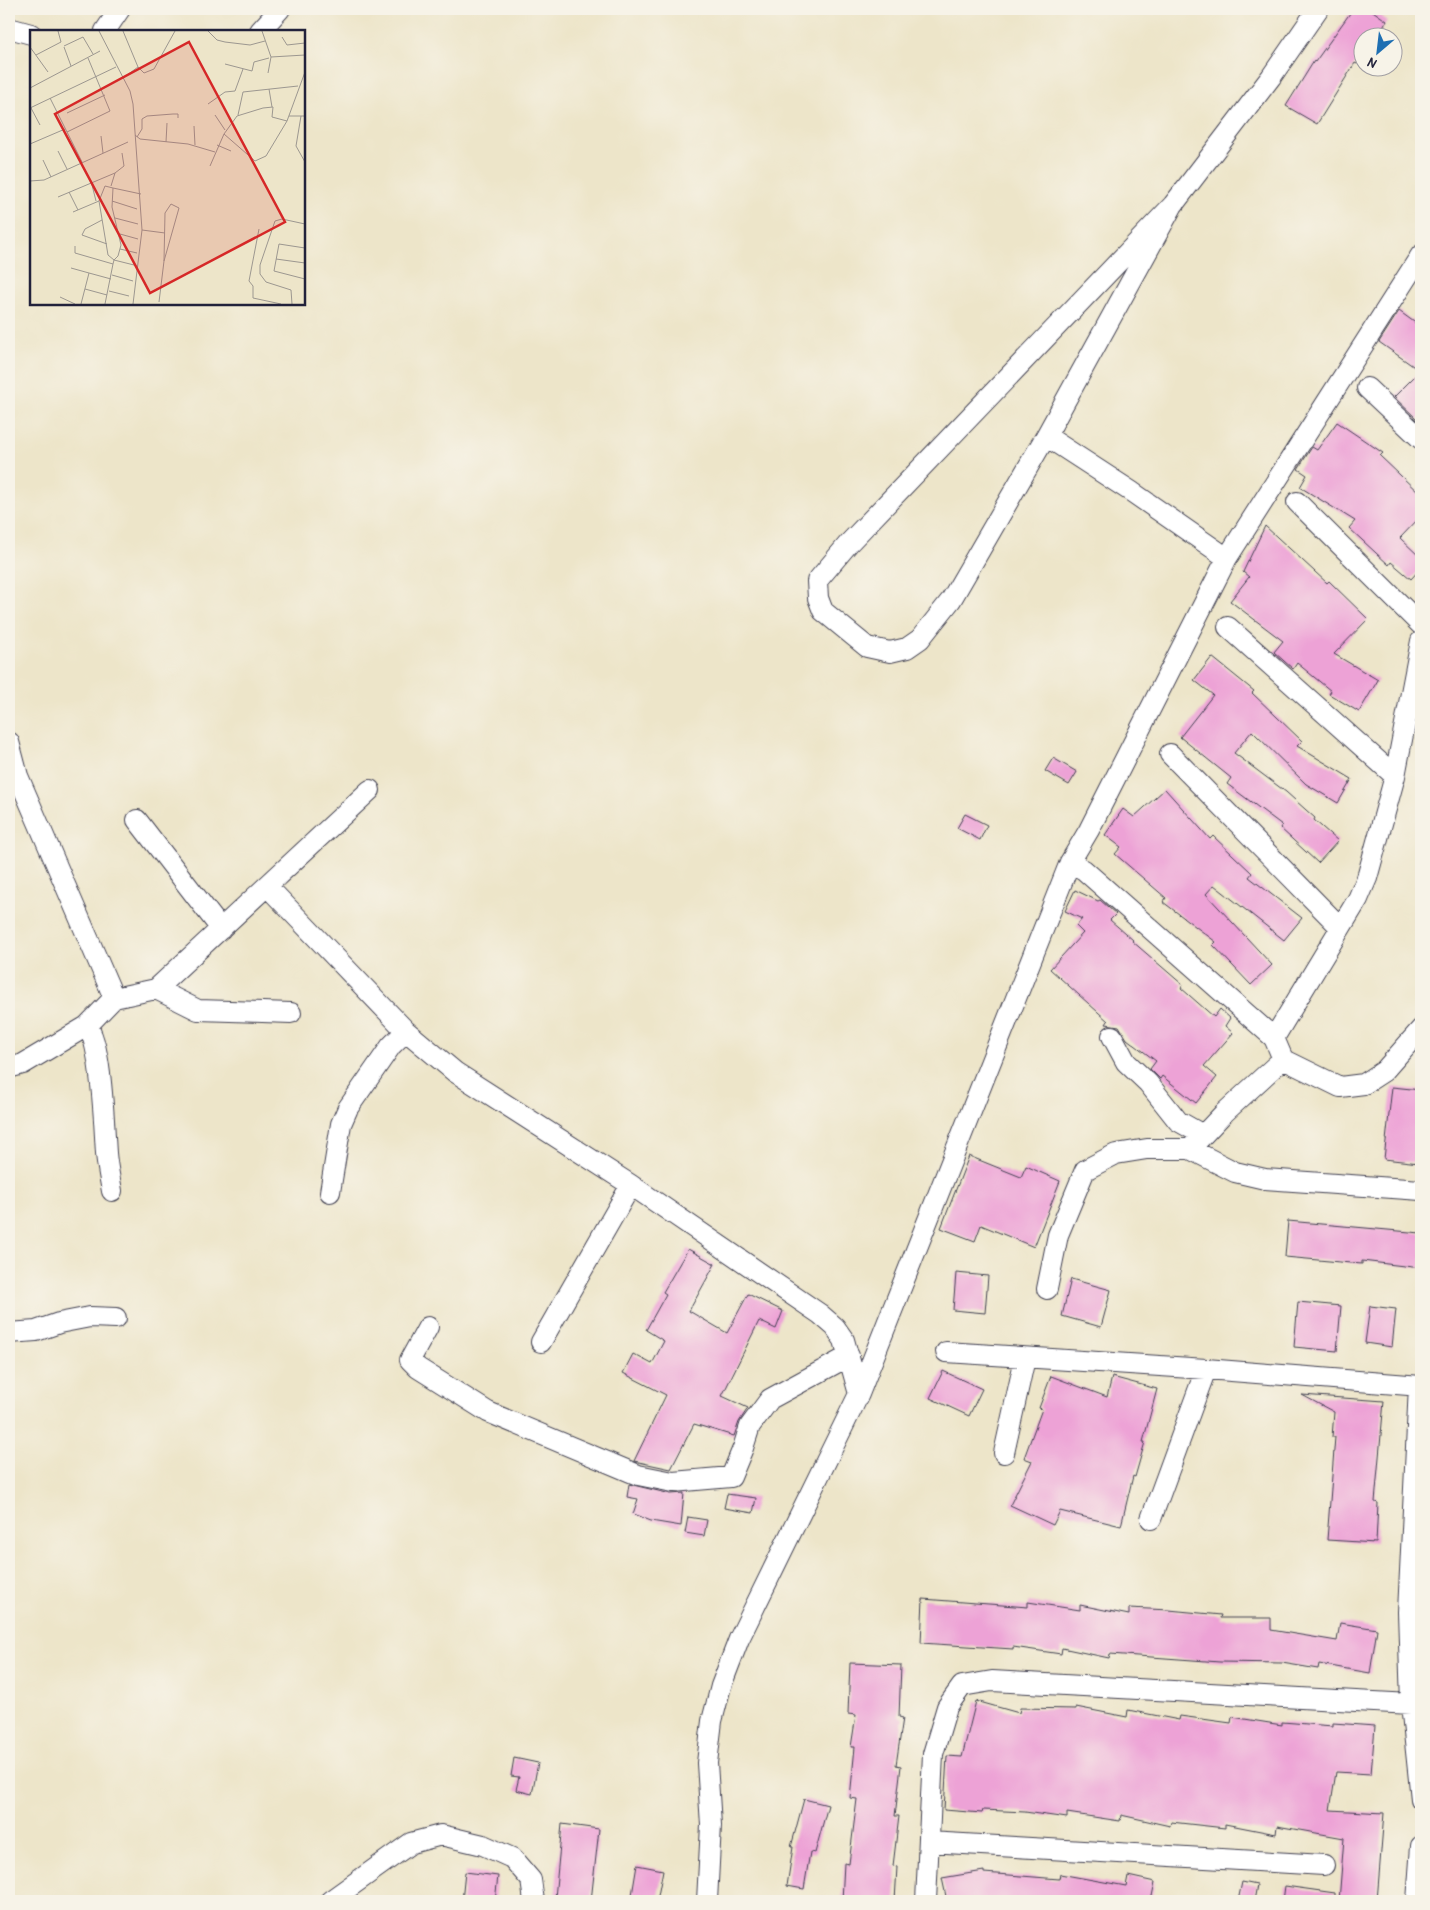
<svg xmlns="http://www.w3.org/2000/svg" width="1430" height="1910" font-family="'Patrick Hand',sans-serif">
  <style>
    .building { fill: #eda2d6 }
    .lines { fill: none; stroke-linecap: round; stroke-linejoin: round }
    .minor-casing { stroke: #403f50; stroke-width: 22 }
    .minor { stroke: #fff; stroke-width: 20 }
    .inset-road { fill: none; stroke: #9c9790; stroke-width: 1 }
    .view { fill: #d62828; fill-opacity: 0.15; stroke: #d62828; stroke-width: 2.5 }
    .inset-edge { fill: none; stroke: #22223b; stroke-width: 2.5 }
  </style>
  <rect width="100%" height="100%" fill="#f7f3e8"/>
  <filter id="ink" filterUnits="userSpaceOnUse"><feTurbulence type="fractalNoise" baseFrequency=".02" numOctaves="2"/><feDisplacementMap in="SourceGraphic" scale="10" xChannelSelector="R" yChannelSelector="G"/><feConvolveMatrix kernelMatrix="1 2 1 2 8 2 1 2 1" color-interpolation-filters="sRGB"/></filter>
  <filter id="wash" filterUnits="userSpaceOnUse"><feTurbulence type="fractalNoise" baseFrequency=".0096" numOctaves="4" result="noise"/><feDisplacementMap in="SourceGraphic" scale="20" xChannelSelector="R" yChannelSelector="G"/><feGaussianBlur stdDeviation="1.12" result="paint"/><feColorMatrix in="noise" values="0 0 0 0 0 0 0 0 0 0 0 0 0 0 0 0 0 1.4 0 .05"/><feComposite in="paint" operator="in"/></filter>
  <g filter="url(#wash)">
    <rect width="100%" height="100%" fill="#ede5c9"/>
    <g id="blocks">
      <path class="building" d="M 1353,9 L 1370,9 L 1387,21 L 1376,38 L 1362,38 L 1362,56 L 1357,64 L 1355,63 L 1317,124 L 1286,106 L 1314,61 L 1315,62 Z
        M 1399,311 L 1421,327 L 1421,417 L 1418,420 L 1394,397 L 1420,371 L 1379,342 Z
        M 1337,422 L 1383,453 L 1380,456 L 1421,495 L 1421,516 L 1400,538 L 1421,558 L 1421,568 L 1411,579 L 1391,562 L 1389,565 L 1349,528 L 1355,521 L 1300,487 L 1307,475 L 1298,469 L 1312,447 L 1317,450 Z
        M 1265,526 L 1327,583 L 1329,581 L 1368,619 L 1334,654 L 1378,680 L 1359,712 L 1329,694 L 1331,691 L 1297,663 L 1293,669 L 1274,652 L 1283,641 L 1230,601 L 1249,577 L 1243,572 Z
        M 1212,657 L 1254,691 L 1252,693 L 1302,741 L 1297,746 L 1352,779 L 1338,803 L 1306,784 L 1252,731 L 1234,753 L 1286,792 L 1315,818 L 1314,820 L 1338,841 L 1318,863 L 1280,828 L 1282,825 L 1227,784 L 1231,778 L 1180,737 L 1213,695 L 1194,680 Z
        M 1053,758 L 1077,772 L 1069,785 L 1045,771 Z
        M 1165,789 L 1210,839 L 1213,836 L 1252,873 L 1249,877 L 1302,918 L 1284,940 L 1214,885 L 1206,894 L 1272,965 L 1251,985 L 1213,945 L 1216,942 L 1163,902 L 1166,898 L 1115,854 L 1121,847 L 1105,835 L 1123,809 L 1134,817 Z
        M 965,814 L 987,825 L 980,840 L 957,828 Z
        M 1075,890 L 1098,901 L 1100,900 L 1116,914 L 1110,920 L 1133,940 L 1132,941 L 1183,985 L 1181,988 L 1214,1017 L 1220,1009 L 1230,1018 L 1225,1026 L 1233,1033 L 1204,1066 L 1217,1077 L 1196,1103 L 1162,1076 L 1160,1079 L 1150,1069 L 1156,1061 L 1127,1039 L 1119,1026 L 1106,1024 L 1108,1021 L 1050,969 L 1083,933 L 1076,926 L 1082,919 L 1065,911 Z
        M 1392,1087 L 1421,1090 L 1421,1142 L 1419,1163 L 1384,1159 Z
        M 969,1156 L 1021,1177 L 1026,1166 L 1060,1181 L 1034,1247 L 981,1225 L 975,1241 L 941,1228 Z
        M 1288,1221 L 1421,1233 L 1421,1268 L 1362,1261 L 1362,1264 L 1285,1257 Z
        M 688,1249 L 715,1264 L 689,1311 L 727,1333 L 748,1294 L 783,1311 L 776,1329 L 759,1321 L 722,1396 L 748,1408 L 739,1422 L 734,1436 L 694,1424 L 671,1469 L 634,1461 L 666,1395 L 623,1373 L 633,1354 L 652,1364 L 664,1341 L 646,1330 L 666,1294 L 663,1292 Z
        M 956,1273 L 988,1276 L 985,1313 L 953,1310 Z
        M 1071,1279 L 1111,1290 L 1101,1327 L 1062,1316 Z
        M 1298,1302 L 1341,1306 L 1337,1351 L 1294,1347 Z
        M 1370,1306 L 1396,1309 L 1392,1347 L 1365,1343 Z
        M 943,1371 L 982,1389 L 969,1416 L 930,1398 Z
        M 1051,1376 L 1107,1397 L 1112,1377 L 1157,1389 L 1143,1442 L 1145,1442 L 1135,1477 L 1133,1476 L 1121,1526 L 1060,1511 L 1053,1525 L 1010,1505 L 1032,1461 L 1024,1458 L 1042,1409 L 1039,1408 Z
        M 1302,1395 L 1384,1401 L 1375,1502 L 1378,1503 L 1376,1543 L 1327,1540 L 1335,1437 L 1332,1437 L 1334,1412 Z
        M 629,1484 L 671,1494 L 684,1493 L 681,1526 L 651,1521 L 633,1514 L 638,1499 L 627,1497 Z
        M 727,1494 L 756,1498 L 753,1513 L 724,1508 Z
        M 688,1517 L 707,1520 L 704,1536 L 685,1533 Z
        M 923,1599 L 1028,1607 L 1028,1602 L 1080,1610 L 1080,1605 L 1129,1615 L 1129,1608 L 1169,1610 L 1221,1615 L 1220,1618 L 1271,1618 L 1271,1630 L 1337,1641 L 1340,1623 L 1377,1629 L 1370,1673 L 1319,1664 L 1318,1669 L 1282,1663 L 1220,1662 L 1110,1654 L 1109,1658 L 1062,1648 L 1061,1654 L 1013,1647 L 1013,1649 L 921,1643 Z
        M 850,1663 L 901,1665 L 899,1717 L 903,1718 L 896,1765 L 901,1766 L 895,1816 L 899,1816 L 893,1866 L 897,1867 L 895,1901 L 842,1901 L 844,1863 L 849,1864 L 857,1799 L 850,1798 L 855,1747 L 851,1747 L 856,1715 L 848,1714 Z
        M 976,1701 L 1019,1713 L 1020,1708 L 1076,1709 L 1076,1707 L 1127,1717 L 1128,1710 L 1179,1720 L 1180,1716 L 1231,1723 L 1232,1717 L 1282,1725 L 1282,1722 L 1333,1726 L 1333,1723 L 1375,1726 L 1371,1774 L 1336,1772 L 1330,1810 L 1384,1813 L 1377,1901 L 1339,1901 L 1344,1838 L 1277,1826 L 1276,1834 L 1225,1824 L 1225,1828 L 1171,1822 L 1170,1826 L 1121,1815 L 1120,1821 L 1067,1813 L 1067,1818 L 1025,1812 L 983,1810 L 982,1813 L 944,1810 L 947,1756 L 962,1757 Z
        M 514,1758 L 538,1763 L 532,1794 L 516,1790 L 519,1777 L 511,1776 Z
        M 804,1799 L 828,1805 L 815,1853 L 810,1852 L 804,1889 L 787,1886 L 793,1847 L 791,1847 Z
        M 562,1824 L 599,1829 L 591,1901 L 555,1898 Z
        M 637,1865 L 663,1870 L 657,1901 L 631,1901 Z
        M 984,1871 L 984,1873 L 1059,1879 L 1060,1874 L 1126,1886 L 1128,1876 L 1155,1882 L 1151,1901 L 947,1901 L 942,1878 Z
        M 465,1872 L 498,1876 L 495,1901 L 462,1901 Z
        M 1242,1882 L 1257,1885 L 1254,1901 L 1238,1901 Z
        M 1285,1886 L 1335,1893 L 1335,1901 L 1283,1901 Z"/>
    </g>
  </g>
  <g filter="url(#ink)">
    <use href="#blocks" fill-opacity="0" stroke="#403f50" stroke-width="1"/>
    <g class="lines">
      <defs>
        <path id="minor" d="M 9,28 L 31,34
          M 105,31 L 120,9
          M 260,31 L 280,9
          M 1173,205 L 1046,436 L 951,600 L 920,639 L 907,648 L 890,652 L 867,647 L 823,611 L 818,598 L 817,581 L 849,543 L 1173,205 L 1271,77 L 1318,9
          M 1367,388 L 1421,439
          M 1046,436 L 1132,492 L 1227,558
          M 1297,502 L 1421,625
          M 1228,627 L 1395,776
          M 1421,641 L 1395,776 L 1367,878 L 1358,899 L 1274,1038 L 1283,1059 L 1340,1087 L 1364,1084 L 1384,1071 L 1421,1029
          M 9,742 L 18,776 L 114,998 L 87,1026 L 23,1064 L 9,1068
          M 1170,754 L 1340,927
          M 137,820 L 221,929
          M 1070,862 L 1084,870 L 1274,1038
          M 267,886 L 406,1031 L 455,1072 L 631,1185 L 820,1314 L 835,1327 L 844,1340 L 859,1394
          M 156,989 L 198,1010 L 291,1013
          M 114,998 L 156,989 L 370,790
          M 87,1026 C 102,1044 104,1126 106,1153 C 107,1166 110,1179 112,1191
          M 1112,1036 L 1126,1062 L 1148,1083 L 1178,1121 L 1203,1135
          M 1190,1149 L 1235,1172 L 1265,1179 L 1421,1190
          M 330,1192 L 341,1124 L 348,1108 L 391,1046 L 406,1031
          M 1047,1289 L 1058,1235 L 1085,1170 L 1116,1154 L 1147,1149 L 1190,1149 L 1224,1113 L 1283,1059
          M 428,1327 L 410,1360 L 418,1368 L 488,1412 L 638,1475 L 673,1482 L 731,1477 L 743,1448 L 750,1426 L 770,1399 L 849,1356
          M 9,1333 L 36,1331 L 59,1323 L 90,1317 L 116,1318
          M 541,1342 L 631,1185
          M 946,1352 L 1206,1369 L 1421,1386
          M 1419,1386 L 1408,1612 L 1411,1704 L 1421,1799
          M 1004,1453 L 1025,1358
          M 1151,1519 L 1206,1369
          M 929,1842 L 1324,1865
          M 330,1901 L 411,1843 L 441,1835 L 483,1845 L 512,1858 L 531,1880 L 534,1901
          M 707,1901 L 711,1825 L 707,1763 L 712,1721 L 721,1686 L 739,1639 L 859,1394 L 1070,862 L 1089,830 L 1227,558 L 1421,255
          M 926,1901 L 933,1754 L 947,1707 L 962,1686 L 992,1681 L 1411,1704
          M 1417,1901 L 1421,1846"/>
      </defs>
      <use href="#minor" class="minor-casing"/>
      <use href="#minor" class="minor"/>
    </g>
  </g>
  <g transform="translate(30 30)">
    <rect width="275" height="275" fill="#ede5c9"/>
    <path class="inset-road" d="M 69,1 L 100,61 L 103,74 L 112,200 L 103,274M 93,1 L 108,37 L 114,43 L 124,39 L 145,1M 178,1 L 187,10 L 195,12 L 220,15 L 235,11M 232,1 L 241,27M 252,7 L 257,15 L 275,13M 34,16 L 53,7 L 63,24M 0,17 L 18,42M 34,17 L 41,36M 6,25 L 31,12 L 28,1M 195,34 L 222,41 L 224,32 L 239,28M 238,43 L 241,27 L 275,25M 93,48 L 108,37M 0,58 L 70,21M 239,59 L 242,77M 20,68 L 52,132M 178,74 L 195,62 L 205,61 L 213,39M 0,78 L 86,37M 1,78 L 10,95M 37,83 L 75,65M 185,85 L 195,100M 208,85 L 213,62 L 268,56M 259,86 L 275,86M 271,86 L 266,116 L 275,132M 257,91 L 242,87 L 243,77 L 233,78 L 207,86 L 194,104 L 225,131 L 236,126 L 257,91 L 275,42M 164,96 L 165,115M 37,102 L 80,81 L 58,28M 105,105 L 110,109 L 158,114 L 185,122M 71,106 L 73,123M 107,107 L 112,99 L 112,89 L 117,86 L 143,84 L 148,84 L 148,88M 136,112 L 137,93M 0,114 L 35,99M 187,115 L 201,121M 28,121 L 37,139M 13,130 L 21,147M 180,136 L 194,104M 0,151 L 14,150 L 98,112M 61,151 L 66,171M 81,156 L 85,143 L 94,136 L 92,123M 83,158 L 111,164M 39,162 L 48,180M 28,167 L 85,143M 82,171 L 107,179M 43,182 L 69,171M 85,188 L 108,194M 72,190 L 55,199 L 52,205 L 77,214M 229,199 L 219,251 L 223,256 L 223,268 L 251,274M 112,200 L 135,203M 90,204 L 108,209M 45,216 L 45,223 L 83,234M 275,218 L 249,214 L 244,241 L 275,249M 90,219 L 107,223M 246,229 L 275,233M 41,238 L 59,243M 82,245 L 103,251M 55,259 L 77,265M 79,261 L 99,266M 30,267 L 45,274M 129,272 L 134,231 L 149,178 L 141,174 L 135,183 L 134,231M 51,274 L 59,243 L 81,249M 75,274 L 83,234 L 84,230 L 88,226 L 91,215 L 82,177 L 83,158 L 75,156 L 69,171 L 78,225 L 84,230 L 104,235M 262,274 L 261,260 L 236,252 L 230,244 L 230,235 L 245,191 L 252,189 L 275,194"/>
    <path class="view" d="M 159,12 L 255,192 L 120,263 L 25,84 Z"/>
    <rect width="275" height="275" class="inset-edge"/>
  </g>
  <rect width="1430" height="1910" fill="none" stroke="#f7f3e8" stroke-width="30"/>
  <g transform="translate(1378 52) rotate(208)"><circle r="24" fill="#f7f3e8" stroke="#a29fa3"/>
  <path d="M0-4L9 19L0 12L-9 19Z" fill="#1f6fb2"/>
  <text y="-8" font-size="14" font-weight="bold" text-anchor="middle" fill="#22223b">N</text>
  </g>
</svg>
